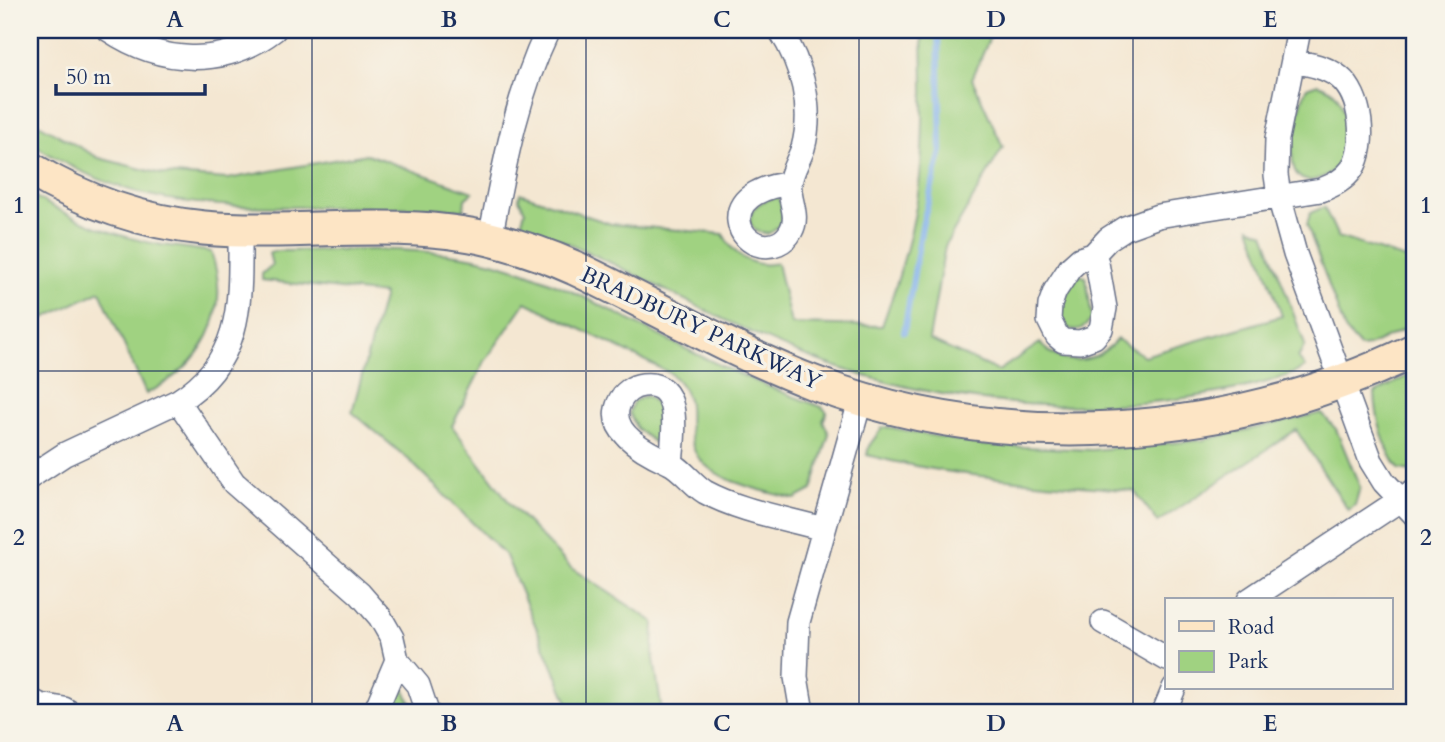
<svg xmlns="http://www.w3.org/2000/svg" width="1445" height="742" font-family="Cardo,serif">
  <style>
    .green { fill: #a0d281; stroke: #5e8070; stroke-width: 2 }
    .lines { fill: none; stroke-linecap: round; stroke-linejoin: round }
    .stream { stroke: #81b1ec; stroke-width: 6 }
    .street-casing { stroke: #676f87; stroke-width: 26 }
    .secondary-casing { stroke: #676f87; stroke-width: 37 }
    .street { stroke: #fff; stroke-width: 23 }
    .secondary { stroke: #fde5c5; stroke-width: 33 }
    .grid { fill: none; stroke: #1b2f5e; stroke-width: 2; stroke-opacity: 0.55 }
    .labels { text-anchor: middle; dominant-baseline: central; stroke-width: 7; stroke-linejoin: round; paint-order: stroke }
    .street-label { font-size: 23px; fill: #1b2f5e; stroke: #f7f3e8 }
    .neatline { fill: none; stroke: #1b2f5e; stroke-width: 2.5 }
    .grid-label { font-size: 23px; text-anchor: middle; font-weight: bold; fill: #1b2f5e }
  </style>
  <rect width="100%" height="100%" fill="#f7f3e8"/>
  <filter id="ink" filterUnits="userSpaceOnUse"><feTurbulence type="fractalNoise" baseFrequency=".0143" numOctaves="2"/><feDisplacementMap in="SourceGraphic" scale="14" xChannelSelector="R" yChannelSelector="G"/><feConvolveMatrix kernelMatrix="1 2 1 2 8 2 1 2 1" color-interpolation-filters="sRGB"/></filter>
  <filter id="wash" filterUnits="userSpaceOnUse"><feTurbulence type="fractalNoise" baseFrequency=".00686" numOctaves="4" result="noise"/><feDisplacementMap in="SourceGraphic" scale="28" xChannelSelector="R" yChannelSelector="G"/><feGaussianBlur stdDeviation="1.57" result="paint"/><feColorMatrix in="noise" values="0 0 0 0 0 0 0 0 0 0 0 0 0 0 0 0 0 1.4 0 .05"/><feComposite in="paint" operator="in"/></filter>
  <g filter="url(#wash)">
    <rect width="100%" height="100%" fill="#f4e7d2"/>
    <path class="green" d="M 922,30 L 993,30 L 972,79 L 1003,147 L 945,246 L 929,340 L 998,371 L 1040,343 C 1062,369 1096,364 1117,339 L 1144,356 L 1282,316 L 1250,227 L 1264,233 L 1305,345 L 1298,358 L 1305,367 C 1278,385 1196,397 1162,401 C 1042,414 917,400 804,355 C 707,317 619,260 521,224 L 525,211 L 519,199 L 520,193 L 611,224 L 723,234 C 733,255 753,269 777,263 L 791,324 L 882,326 C 897,285 914,229 919,186 C 925,135 923,81 922,30 Z
      M 1318,84 C 1336,90 1339,96 1344,114 C 1348,126 1349,145 1344,157 C 1336,175 1297,196 1293,163 C 1290,140 1299,111 1306,88 Z
      M 30,119 L 99,158 L 161,174 L 227,179 L 367,154 L 473,192 L 465,199 L 464,210 L 432,208 C 395,208 357,207 320,207 C 208,207 127,208 30,142 Z
      M 30,194 C 70,218 116,237 162,245 C 179,247 195,249 211,252 C 233,315 203,365 146,394 L 100,291 L 30,325 Z
      M 778,197 C 785,212 784,228 767,234 L 756,231 L 750,223 C 750,205 763,200 778,197 Z
      M 1324,207 L 1338,237 L 1415,262 L 1415,324 L 1369,346 L 1360,347 L 1345,330 L 1307,225 L 1310,213 Z
      M 277,251 C 344,251 414,245 480,259 C 547,274 605,308 666,339 C 717,365 768,388 822,407 L 827,412 L 823,421 L 829,434 L 812,490 L 795,499 C 765,491 704,481 693,447 C 682,416 702,402 670,373 L 526,302 L 485,361 L 452,426 L 512,506 L 571,568 L 654,622 L 653,653 L 662,712 L 572,712 L 506,556 L 408,459 L 352,412 L 384,294 L 262,280 L 262,274 L 272,265 L 269,253 Z
      M 1079,275 L 1086,277 L 1092,319 C 1084,329 1076,333 1065,327 C 1055,308 1067,291 1079,275 Z
      M 1415,372 L 1415,470 L 1412,471 L 1399,469 C 1384,449 1376,419 1375,393 Z
      M 644,396 L 649,397 L 660,408 L 660,440 L 655,443 L 637,429 L 629,413 L 633,402 Z
      M 1321,413 L 1336,429 L 1360,487 L 1355,505 L 1348,510 L 1296,430 L 1158,522 L 1134,491 C 1045,482 953,478 867,455 L 869,446 L 882,428 L 888,427 L 981,445 L 1092,450 L 1203,440 Z
      M 404,688 L 415,712 L 386,712 L 400,689 Z"/>
    <g class="lines">
      <path class="stream" d="M 904,332 L 922,226 L 941,151 L 938,30"/>
    </g>
  </g>
  <g filter="url(#ink)">
    <g class="lines">
      <defs>
        <path id="street" d="M 109,30 C 160,64 223,69 274,30
          M 780,30 C 802,64 814,108 803,148 C 799,160 791,172 790,184 C 788,200 800,215 791,231 C 778,255 742,248 739,221 C 736,195 770,185 790,184
          M 1299,30 L 1277,139 L 1276,175 L 1279,196 L 1295,254 L 1371,461 L 1384,482 L 1415,515
          M 490,239 C 504,166 516,97 548,30
          M 1093,255 L 1097,263 L 1105,308 L 1101,329 L 1094,337 L 1080,342 L 1063,341 L 1057,336 L 1049,320 L 1050,305 L 1055,291 L 1070,268 L 1080,259 L 1093,255 L 1108,239 L 1125,228 L 1158,216 L 1321,190 C 1334,185 1344,180 1352,169 C 1367,145 1362,95 1339,77 C 1326,67 1309,64 1293,61
          M 178,401 L 234,483 L 360,594 L 380,617 L 392,638 L 397,660 L 418,685 L 427,712
          M 671,463 C 673,440 684,380 643,385 C 633,386 623,393 619,403 C 606,432 648,453 668,462 C 681,467 692,484 705,492 C 740,511 784,518 823,529
          M 30,477 L 65,454 L 178,401 C 245,360 240,298 240,230
          M 1249,600 L 1415,490
          M 1103,622 L 1167,659
          M 30,700 L 40,705 L 64,709 L 69,712
          M 375,712 L 397,660
          M 802,712 L 796,677 L 798,622 L 861,398
          M 1164,712 L 1174,688"/>
        <path id="secondary" d="M 30,169 C 83,201 142,222 204,228 C 296,236 401,217 490,239 C 519,246 548,256 575,268 C 655,306 731,351 814,383 C 1007,456 1231,440 1415,350"/>
      </defs>
      <use href="#street" class="street-casing"/>
      <use href="#secondary" class="secondary-casing"/>
      <use href="#street" class="street"/>
      <use href="#secondary" class="secondary"/>
    </g>
  </g>
  <path class="grid" d="M 312,30 L 312,712M 586,30 L 586,712M 859,30 L 859,712M 1133,30 L 1133,712M 30,371 L 1415,371"/>
  <g class="labels">
    <g class="street-label">
      <text transform="translate(701 328) rotate(25)">BRADBURY PARKWAY</text>
    </g>
  </g>
  <rect width="1445" height="742" fill="none" stroke="#f7f3e8" stroke-width="77"/>
  <rect x="1165" y="598" width="228" height="91" fill="#f7f3e8" stroke="#9fa5b1" stroke-width="2"/>
  <rect x="1179" y="621" width="35" height="10" fill="#fde5c5" stroke="#9fa5b1" stroke-width="2"/>
  <text x="1228" y="634" font-size="21" fill="#1b2f5e">Road</text>
  <rect x="1179" y="651" width="35" height="21" fill="#a0d281" stroke="#9fa5b1" stroke-width="2"/>
  <text x="1228" y="668" font-size="21" fill="#1b2f5e">Park</text>
  <path d="M56 84v10h149v-10" fill="none" stroke="#1b2f5e" stroke-width="3.5"/>
  <text x="66" y="84" font-size="21" fill="#1b2f5e" stroke="#f7f3e8" stroke-width="5" paint-order="stroke">50 m</text>
  <rect x="38" y="38" width="1368" height="666" class="neatline"/>
  <g class="grid-label">
    <text x="175" y="27">A</text>
    <text x="449" y="27">B</text>
    <text x="722" y="27">C</text>
    <text x="996" y="27">D</text>
    <text x="1270" y="27">E</text>
    <text x="19" y="213">1</text>
    <text x="1426" y="213">1</text>
    <text x="19" y="545">2</text>
    <text x="1426" y="545">2</text>
    <text x="175" y="731">A</text>
    <text x="449" y="731">B</text>
    <text x="722" y="731">C</text>
    <text x="996" y="731">D</text>
    <text x="1270" y="731">E</text>
  </g>
</svg>
